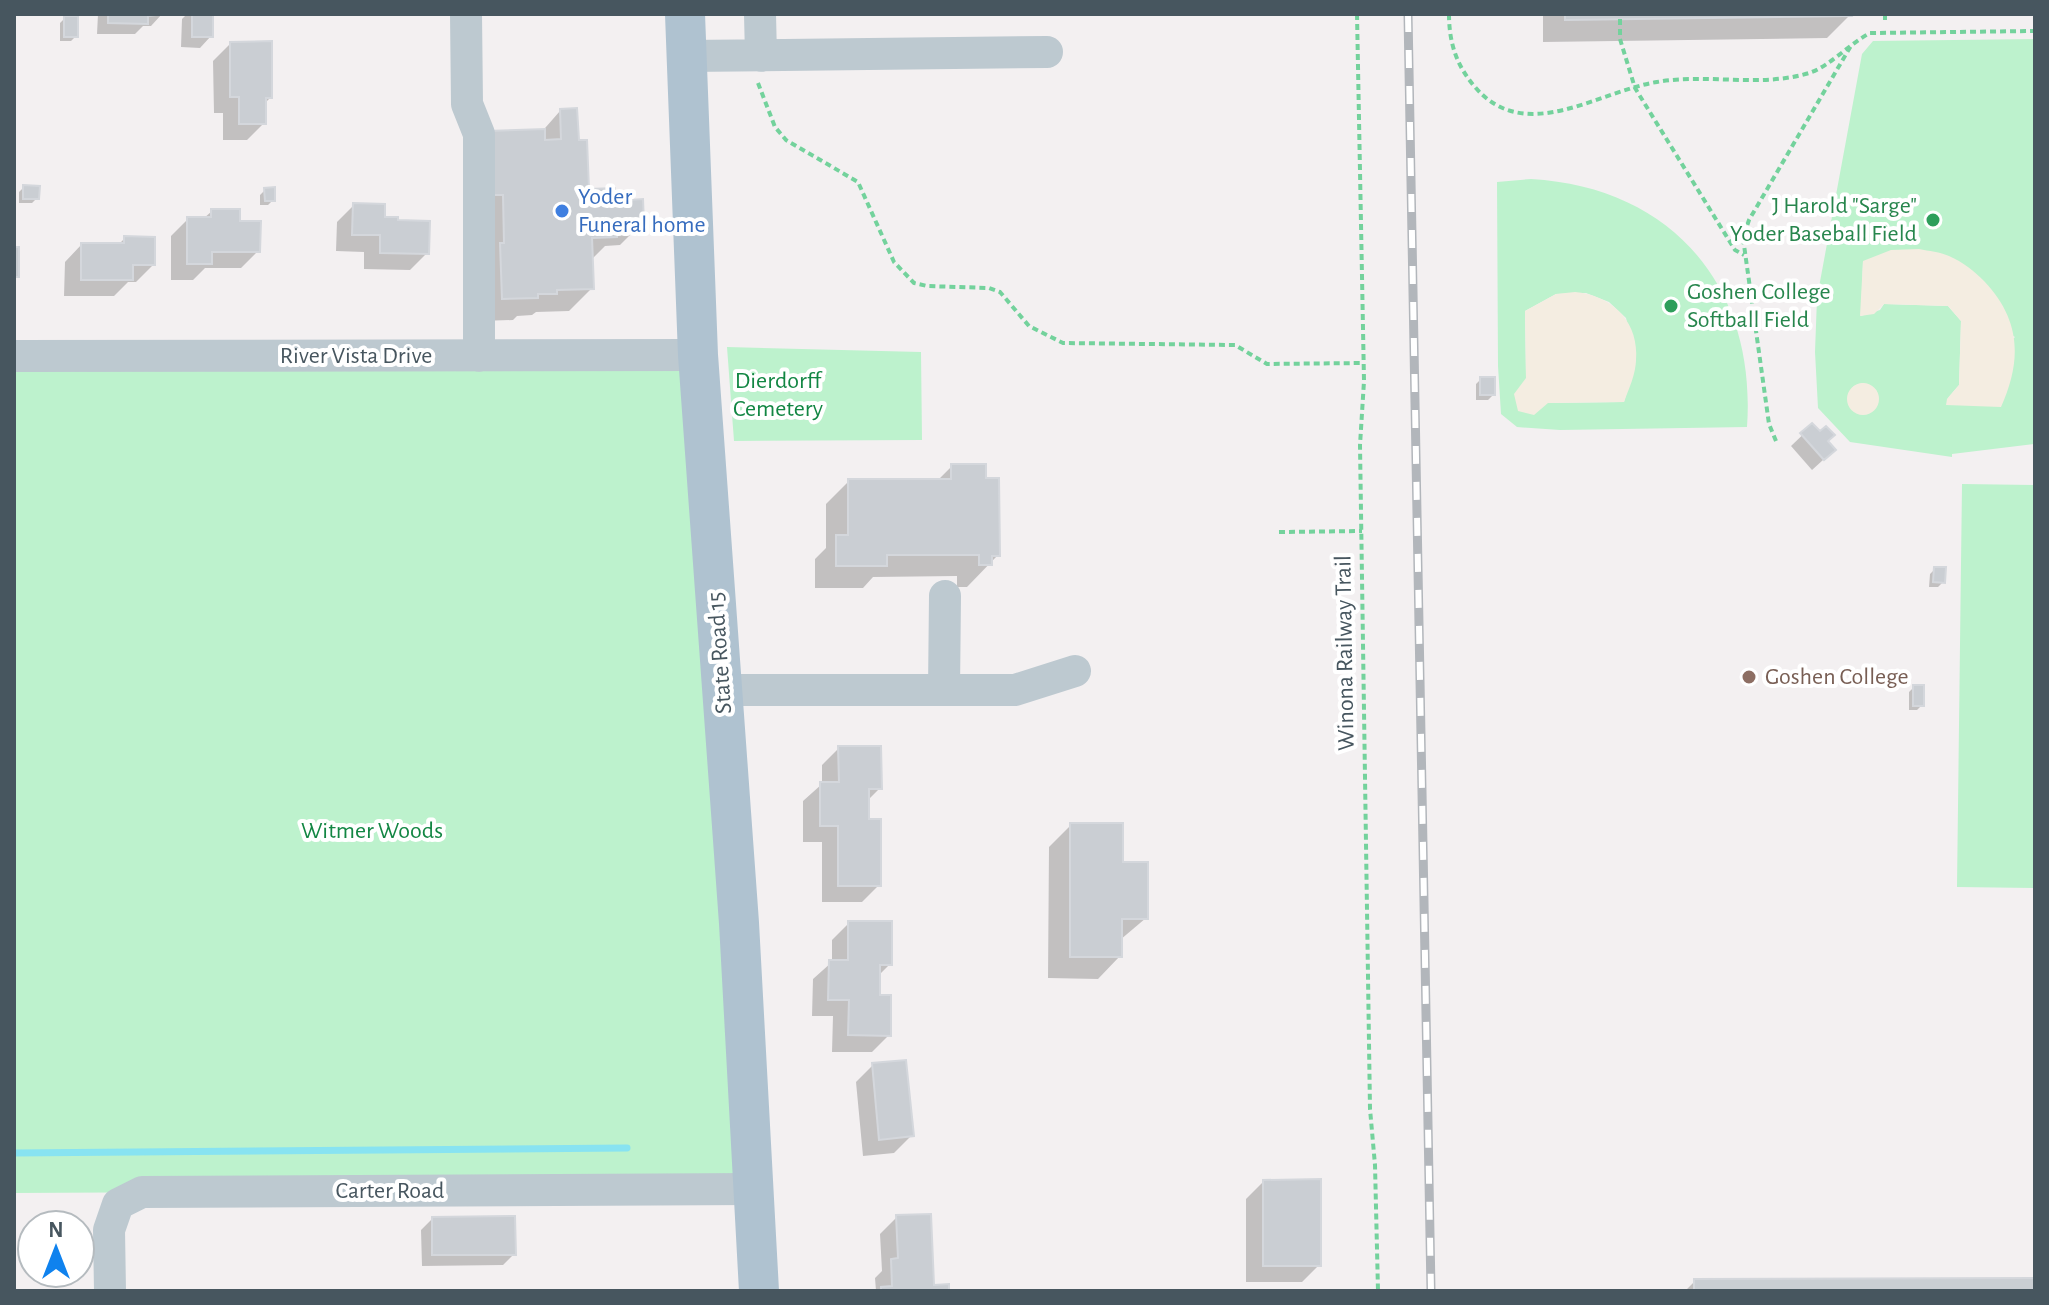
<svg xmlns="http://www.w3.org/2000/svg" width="2049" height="1305" font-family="'Alegreya Sans',sans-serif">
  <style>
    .green { fill: #bdf2cd; fill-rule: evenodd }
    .sand { fill: #f4ede1 }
    .shadow { fill: #0003 }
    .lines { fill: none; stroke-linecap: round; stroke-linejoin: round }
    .stream { stroke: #88e3f1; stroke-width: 7 }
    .building { fill: #caced3; stroke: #d4d7dc; stroke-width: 2 }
    .path { stroke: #73d29c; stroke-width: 4; stroke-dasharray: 6 4; stroke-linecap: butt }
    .minor { stroke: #bdc9d0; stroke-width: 32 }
    .major { stroke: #afc2d0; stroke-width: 40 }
    .rail-casing { stroke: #b2b6bb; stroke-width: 9 }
    .rail { stroke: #fff; stroke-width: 6; stroke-dasharray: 18; stroke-linecap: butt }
    .shop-dot { fill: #3f7fe0; stroke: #fff; stroke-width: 3 }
    .leisure-dot { fill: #2e9e5b; stroke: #fff; stroke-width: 3 }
    .education-dot { fill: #8d6e63; stroke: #fff; stroke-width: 3 }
    .labels { text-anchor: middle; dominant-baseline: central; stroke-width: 8; stroke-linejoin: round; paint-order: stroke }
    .shop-label { font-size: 24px; fill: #366cbe; stroke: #fff; text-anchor: start }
    .leisure-label { font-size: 24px; fill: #27864d; stroke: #fff; text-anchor: end }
    .street-label { font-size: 24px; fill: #47565f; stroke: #fff }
    .park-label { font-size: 24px; fill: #128643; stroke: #fff }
    .education-label { font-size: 24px; fill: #785e54; stroke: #fff; text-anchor: start }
  </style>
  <rect width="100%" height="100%" fill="#f3f0f1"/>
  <path class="green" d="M 2035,39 L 2035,444 L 1952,454 L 1952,457 L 1850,442 L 1818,408 L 1815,352 L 1817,298 L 1862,54 L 1873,41 ZM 1863,261 L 2015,337 L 1947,399 L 1959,385 L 1961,321 L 1948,306 L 1884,304 L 1880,310 L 1861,316 ZM 1863,383 L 1876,390 C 1882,402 1875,407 1866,414 L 1855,412 L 1848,394 L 1854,386 Z
    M 1531,179 C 1672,187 1757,287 1747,427 L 1560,430 L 1517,427 L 1501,414 L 1498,366 L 1497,182 ZM 1586,293 L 1609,302 L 1626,318 L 1636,360 L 1624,402 L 1548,403 L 1526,378 L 1525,311 L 1556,294 Z
    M 727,347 L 921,352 L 922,440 L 734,441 Z
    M 698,355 L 753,1189 L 14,1193 L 14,356 Z
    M 1962,484 L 2035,485 L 2035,888 L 1957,887 Z"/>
  <path class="sand" d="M 1919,249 C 1929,251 1940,252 1949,256 C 1963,262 1974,271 1984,281 C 2021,320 2022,360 2001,407 L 1946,405 L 1947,399 L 1959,385 L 1961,321 L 1948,306 L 1884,304 L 1874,314 L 1860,316 L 1863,261 L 1891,250 Z
    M 1575,292 C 1611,295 1639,321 1636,359 C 1636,374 1629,388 1624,402 L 1548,403 L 1534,415 L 1518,411 L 1514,394 L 1526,378 L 1525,311 L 1556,294 Z
    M1847 399a16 16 0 1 1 32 0a16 16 0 1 1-32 0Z"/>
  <path class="shadow" d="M 98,14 L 162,14 L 151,26 L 143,26 L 135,34 L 97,34 Z
    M 187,14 L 211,14 L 211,36 L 200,48 L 181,47 L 182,19 Z
    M 1543,14 L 1851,14 L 1827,38 L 1543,42 Z
    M 65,18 L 76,36 L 71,41 L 60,41 L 60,23 Z
    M 230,44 L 270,98 L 264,104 L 264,123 L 247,140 L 223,140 L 223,113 L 214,113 L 213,61 Z
    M 560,111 L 577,142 L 587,191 L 613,203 L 642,223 L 620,245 L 605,246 L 592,259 L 592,288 L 569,311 L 536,312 L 532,315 L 517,316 L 513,320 L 480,321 L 467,217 Z
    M 24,187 L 37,198 L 32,203 L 19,203 L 19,192 Z
    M 265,190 L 273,200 L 268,205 L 260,205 L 260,195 Z
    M 354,205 L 396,222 L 427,253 L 410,270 L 364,269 L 364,252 L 336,251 L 337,222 Z
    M 212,211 L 238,223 L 258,251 L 241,268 L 205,268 L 193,280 L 171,280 L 171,236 L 188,219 L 203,219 Z
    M 125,238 L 153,265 L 136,282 L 128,282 L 114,296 L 64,296 L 65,262 L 82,244 L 118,245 Z
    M 1481,379 L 1493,395 L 1488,400 L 1476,400 L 1476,384 Z
    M 1812,426 L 1834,450 L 1812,470 L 1791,446 Z
    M 952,466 L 984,480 L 998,555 L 967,587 L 957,587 L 957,576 L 873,577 L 863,588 L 815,588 L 815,559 L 826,548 L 826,504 L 849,481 L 937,481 Z
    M 1935,569 L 1943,582 L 1938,587 L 1929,587 L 1930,574 Z
    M 1914,687 L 1922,705 L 1917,710 L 1909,710 L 1909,692 Z
    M 839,748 L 880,788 L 867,801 L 867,821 L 879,885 L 862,902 L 822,902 L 822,842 L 803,842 L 803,801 L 822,784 L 822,765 Z
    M 1071,825 L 1121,864 L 1146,918 L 1120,940 L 1120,956 L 1098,979 L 1048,978 L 1049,847 Z
    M 849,923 L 890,964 L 878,976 L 878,997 L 889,1035 L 872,1052 L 832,1052 L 833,1016 L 812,1016 L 813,979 L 832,962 L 832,940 Z
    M 873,1065 L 911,1136 L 894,1153 L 863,1156 L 856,1082 Z
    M 1263,1182 L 1319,1265 L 1302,1282 L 1246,1282 L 1246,1199 Z
    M 897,1217 L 932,1287 L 947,1291 L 876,1291 L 875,1278 L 882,1271 L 880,1234 Z
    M 432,1219 L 514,1254 L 503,1265 L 422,1266 L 421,1230 Z
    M 2035,1280 L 2035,1291 L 1685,1291 L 1695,1281 Z"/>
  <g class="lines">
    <path class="stream" d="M 14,1153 L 627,1148"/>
  </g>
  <path class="building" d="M 108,14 L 164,14 L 148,16 L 148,24 L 108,23 Z
    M 192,14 L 213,14 L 213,37 L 192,37 Z
    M 1565,14 L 1854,14 L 1852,16 L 1565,20 Z
    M 64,16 L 78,16 L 78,37 L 64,37 Z
    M 272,41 L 272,98 L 266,98 L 266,124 L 239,124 L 239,97 L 230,97 L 230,42 Z
    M 577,108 L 579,140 L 587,140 L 589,189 L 615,188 L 615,201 L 643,199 L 644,224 L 617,225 L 617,237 L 592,238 L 594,289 L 557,290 L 557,294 L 538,294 L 538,298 L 502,299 L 500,243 L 504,243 L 503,195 L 489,195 L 487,131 L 545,129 L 545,140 L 561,139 L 560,109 Z
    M 23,185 L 40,186 L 39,199 L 23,199 Z
    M 275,187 L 275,201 L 265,201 L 264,188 Z
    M 353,203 L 385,204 L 385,217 L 398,217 L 398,220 L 430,221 L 429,254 L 380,253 L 380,235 L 352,235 Z
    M 211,209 L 240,209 L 240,221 L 261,221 L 260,252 L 212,252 L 212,264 L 187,264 L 187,217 L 211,217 Z
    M 124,236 L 155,237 L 155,265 L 133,265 L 133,280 L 81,280 L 81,243 L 124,243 Z
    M 14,247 L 19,247 L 19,277 L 14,277 Z
    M 1480,377 L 1495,377 L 1495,395 L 1480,395 Z
    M 1812,423 L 1820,431 L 1826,426 L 1835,435 L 1828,441 L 1836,450 L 1824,460 L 1800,433 Z
    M 951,464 L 986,464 L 986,478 L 999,478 L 1000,556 L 992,556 L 992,565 L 979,565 L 979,555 L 887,555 L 887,566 L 836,566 L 836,535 L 848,535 L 848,479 L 951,479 Z
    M 1934,567 L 1946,567 L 1945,583 L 1933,582 Z
    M 1913,685 L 1924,685 L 1924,706 L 1913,706 Z
    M 838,746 L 881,746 L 882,789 L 869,789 L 869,819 L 881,819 L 881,886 L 838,886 L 838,826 L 820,826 L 820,782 L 839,782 Z
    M 1070,823 L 1123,823 L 1123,862 L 1148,862 L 1148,919 L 1122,919 L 1122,957 L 1070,957 Z
    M 848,921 L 892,921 L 892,965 L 880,965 L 880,995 L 891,995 L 891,1036 L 848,1035 L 849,1000 L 828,1000 L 829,960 L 848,960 Z
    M 906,1060 L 914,1136 L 879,1140 L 872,1063 Z
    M 1321,1179 L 1321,1266 L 1263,1266 L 1263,1180 Z
    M 931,1214 L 934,1285 L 949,1284 L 949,1291 L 881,1291 L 881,1287 L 892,1286 L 891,1259 L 898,1258 L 896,1215 Z
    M 515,1216 L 516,1255 L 432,1255 L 432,1217 Z
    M 2035,1278 L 2035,1291 L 1694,1291 L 1694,1279 Z"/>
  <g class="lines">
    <path class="path" d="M 1357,14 L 1364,381 L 1360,445 L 1370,1109 L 1375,1165 L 1378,1291
      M 1449,14 C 1449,42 1456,65 1475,87 C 1525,146 1599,91 1657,82 C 1707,73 1760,88 1809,73 C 1829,67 1849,44 1870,33 L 2035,31
      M 1885,14 L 1885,21
      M 1620,19 L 1620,39 L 1635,88 L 1735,250 L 1744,255
      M 758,83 L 775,127 L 786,140 L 858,182 L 894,262 L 914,283 L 927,286 L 989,288 L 1000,292 L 1029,326 L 1063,343 L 1235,345 L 1267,364 L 1363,363
      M 1776,441 L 1769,424 L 1743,238 L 1749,220 L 1852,44
      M 1279,532 L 1362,531"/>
    <path class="minor" d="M 466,14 L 467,104 L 479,134 L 479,356
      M 760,14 L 761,56
      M 686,56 L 1047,52
      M 14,356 L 698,355
      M 722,690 L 1015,690 L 1075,671
      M 944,690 L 945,596
      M 110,1291 L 109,1230 L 118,1204 L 142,1192 L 753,1189"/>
    <path class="major" d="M 685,14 L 698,355 L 739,923 L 759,1291"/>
    <defs>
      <path id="rail" d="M 1408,14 L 1431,1291"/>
    </defs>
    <use href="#rail" class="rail-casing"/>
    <use href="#rail" class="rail"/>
  </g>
  <circle class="shop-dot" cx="562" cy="211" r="8"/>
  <g class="leisure-dot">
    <circle cx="1933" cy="220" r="8"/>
    <circle cx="1671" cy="306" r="8"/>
  </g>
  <circle class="education-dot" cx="1749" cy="677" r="8"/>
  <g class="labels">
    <g class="shop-label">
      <text x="578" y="197">Yoder<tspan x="578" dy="28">Funeral home</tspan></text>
    </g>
    <g class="leisure-label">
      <text x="1917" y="206">J Harold "Sarge"<tspan x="1917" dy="28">Yoder Baseball Field</tspan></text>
      <text x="1687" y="292" text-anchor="start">Goshen College<tspan x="1687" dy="28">Softball Field</tspan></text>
    </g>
    <g class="street-label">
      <text x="356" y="356">River Vista Drive</text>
      <text transform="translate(720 653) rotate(-94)">State Road 15</text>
      <text transform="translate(1345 653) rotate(-91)">Winona Railway Trail</text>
      <text x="390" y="1191">Carter Road</text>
    </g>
    <g class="park-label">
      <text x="778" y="381">Dierdorff<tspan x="778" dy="28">Cemetery</tspan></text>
      <text x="372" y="831">Witmer Woods</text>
    </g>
    <g class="education-label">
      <text x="1765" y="677">Goshen College</text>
    </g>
  </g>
  <rect width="2049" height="1305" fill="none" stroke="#47565f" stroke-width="32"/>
  <g transform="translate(56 1249)"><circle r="38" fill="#ffffff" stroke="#b5bbbf" stroke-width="2"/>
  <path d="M0-6L14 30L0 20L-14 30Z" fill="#0f82ee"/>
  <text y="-12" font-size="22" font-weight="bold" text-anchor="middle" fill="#47565f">N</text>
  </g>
</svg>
